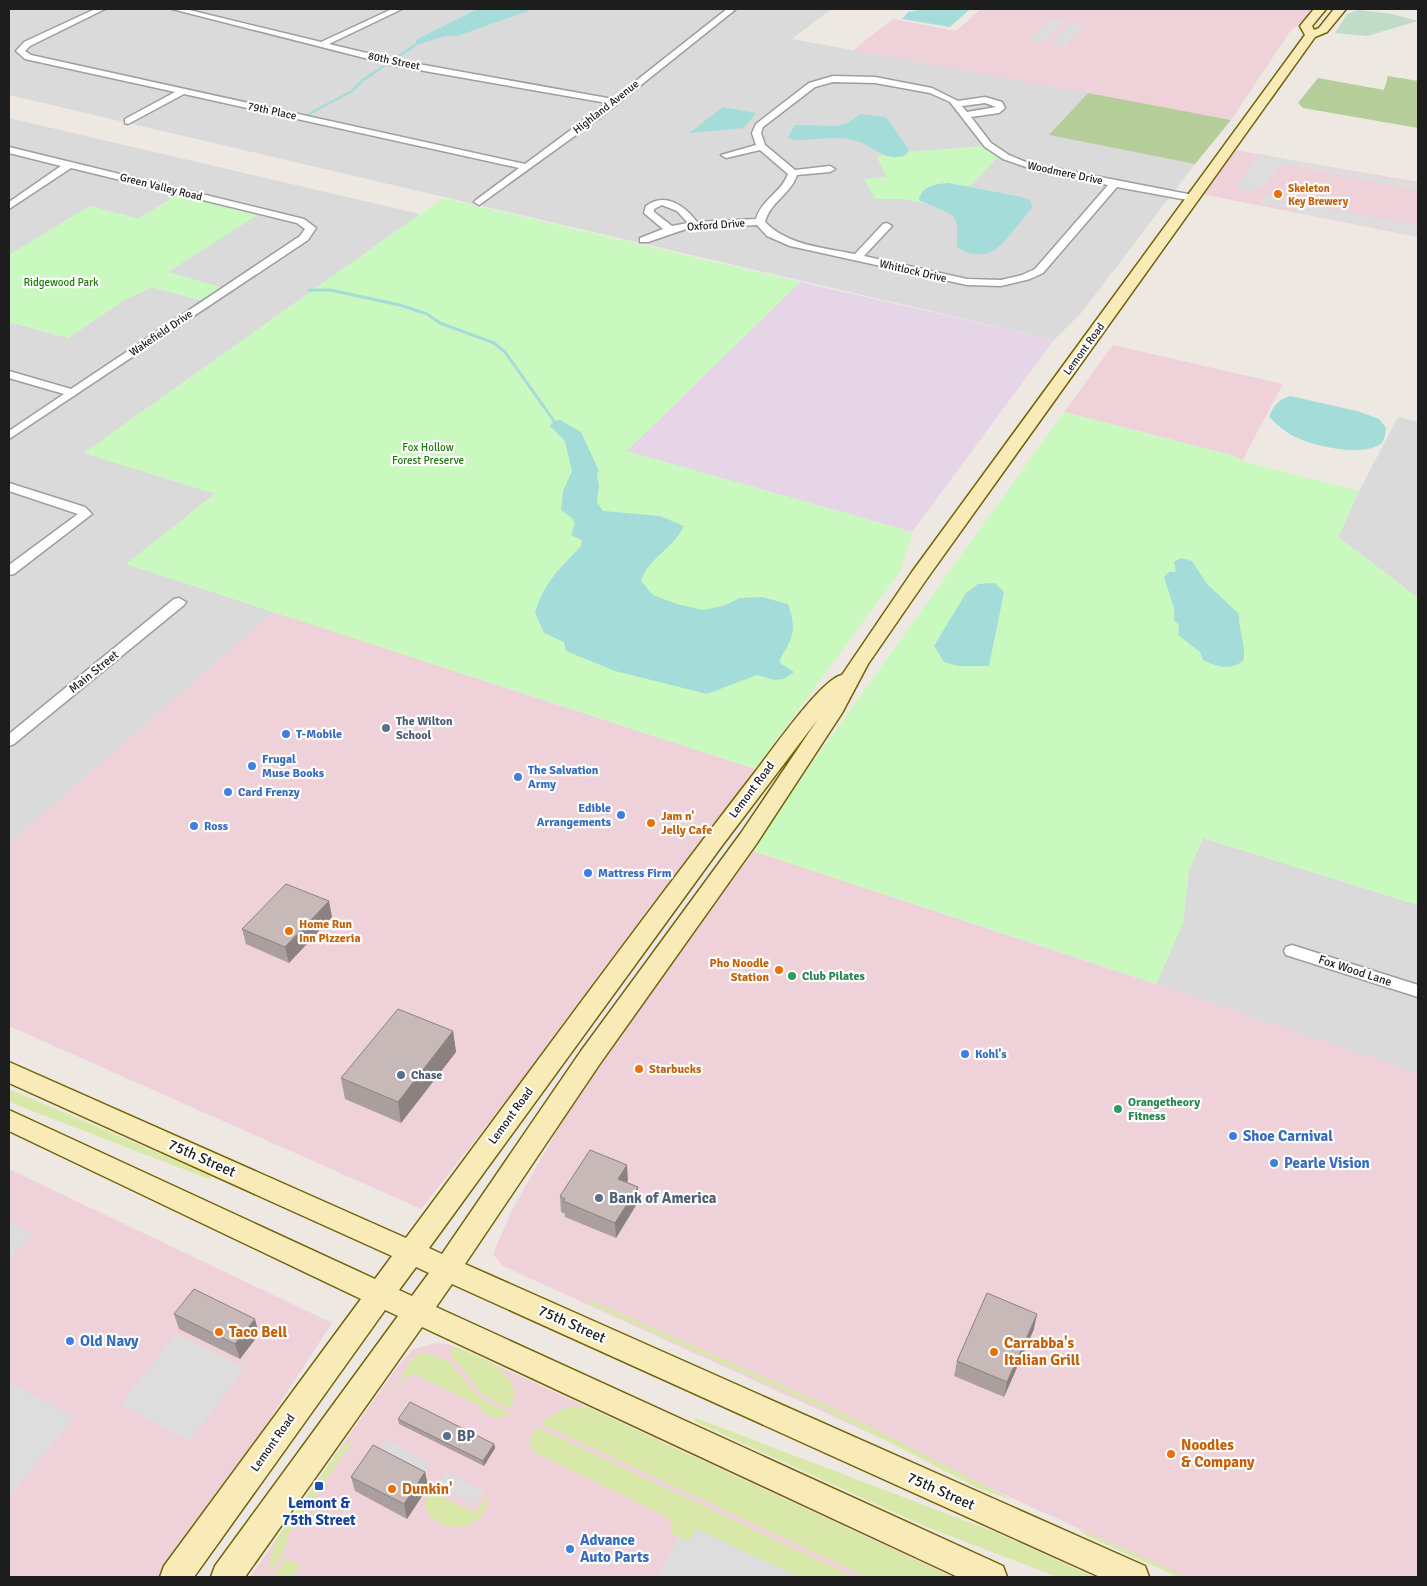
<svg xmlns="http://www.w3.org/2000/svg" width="1427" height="1586" font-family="Signika,sans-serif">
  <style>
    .residential { fill: #dbdadb }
    .commercial { fill: #efd2d9 }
    .industrial { fill: #e6d5e7 }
    .grass { fill: #d8e8a9 }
    .forest { fill: #b5cd98 }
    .wetland { fill: #c0dcc8 }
    .park { fill: #caf9c0 }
    .parking { fill: #ddd }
    .water { fill: #a4dcda }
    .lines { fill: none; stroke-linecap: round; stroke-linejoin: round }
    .stream-far1 { stroke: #a4dcda; stroke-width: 2.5 }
    .stream { stroke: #a4dcda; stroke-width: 3 }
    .minor-casing { stroke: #9e9e9e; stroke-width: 3 }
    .secondary-casing { stroke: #736306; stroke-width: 3 }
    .minor { fill: #fff; fill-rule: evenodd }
    .secondary { fill: #f9ebb7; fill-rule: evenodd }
    .wall { fill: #aa9f9d }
    .shaded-wall { fill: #8b8280 }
    .building { fill: #c6b9b7; stroke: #8b8280 }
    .food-dot { fill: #e8710a; stroke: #fff; stroke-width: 2 }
    .service-dot { fill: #5c6f8a; stroke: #fff; stroke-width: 2 }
    .shop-dot { fill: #3f7fe0; stroke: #fff; stroke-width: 2 }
    .leisure-dot { fill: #2e9e5b; stroke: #fff; stroke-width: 2 }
    .transit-dot { fill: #1a4fb4; stroke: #fff; stroke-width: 2 }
    .labels { text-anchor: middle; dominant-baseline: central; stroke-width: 4.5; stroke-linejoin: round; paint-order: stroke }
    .far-street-label { font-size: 11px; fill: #1d1d1d; stroke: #fff }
    .far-food-label { font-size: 11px; font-weight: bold; fill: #c56008; stroke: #fff; text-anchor: start }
    .far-park-label { font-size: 11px; fill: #1f7a0c; stroke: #fff }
    .street-label { font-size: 12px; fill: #1d1d1d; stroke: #fff }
    .service-label { font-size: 12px; font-weight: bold; fill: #4e5e75; stroke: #fff; text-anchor: start }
    .shop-label { font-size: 12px; font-weight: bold; fill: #366cbe; stroke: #fff; text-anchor: start }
    .food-label { font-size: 12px; font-weight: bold; fill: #c56008; stroke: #fff; text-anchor: start }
    .leisure-label { font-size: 12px; font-weight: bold; fill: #27864d; stroke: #fff; text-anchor: start }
    .near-shop-label { font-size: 15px; font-weight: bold; fill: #366cbe; stroke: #fff; text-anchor: start }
    .near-street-label { font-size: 15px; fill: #1d1d1d; stroke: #fff }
    .near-service-label { font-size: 15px; font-weight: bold; fill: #4e5e75; stroke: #fff; text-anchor: start }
    .near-food-label { font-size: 15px; font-weight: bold; fill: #c56008; stroke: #fff; text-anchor: start }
    .near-transit-label { font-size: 15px; font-weight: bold; fill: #164399; stroke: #fff }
  </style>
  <rect width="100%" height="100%" fill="#eee8e3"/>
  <path class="residential" d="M 9,9 L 477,9 L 417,39 L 432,38 L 445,34 L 458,36 L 534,9 L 831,9 L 792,39 L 1088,93 L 1050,135 L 1195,164 L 1082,312 L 1054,340 L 9,95 Z
    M 9,118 L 420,214 L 84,453 L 216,493 L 127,564 L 274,612 L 9,844 L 9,322 L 68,338 L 126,299 L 152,287 L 204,301 L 167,272 L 258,214 L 179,194 L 138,219 L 90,206 L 9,255 Z
    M 1398,417 L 1418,422 L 1418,598 L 1338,537 L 1359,491 Z
    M 1203,838 L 1418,905 L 1418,1073 L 1156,984 L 1183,923 L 1189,870 Z"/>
  <path class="commercial" d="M 981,9 L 1314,9 L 1289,33 L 1231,120 L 853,50 L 893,19 L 956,31 Z
    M 1229,149 L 1418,182 L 1418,237 L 1197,193 Z
    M 1113,345 L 1283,384 L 1242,461 L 1235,456 L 1064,412 Z
    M 274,612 L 755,769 L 587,1002 L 555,1038 L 421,1209 L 9,1026 L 9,844 Z
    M 750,850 L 1156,984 L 1418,1073 L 1418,1577 L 1185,1577 L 503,1266 L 493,1254 L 512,1210 L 583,1085 Z
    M 9,1169 L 332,1323 L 208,1514 L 161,1577 L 9,1577 Z
    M 436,1343 L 448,1344 L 468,1352 L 953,1577 L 250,1577 L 397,1367 L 413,1349 Z"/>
  <path class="industrial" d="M 800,282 L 1054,340 L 912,532 L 626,451 Z"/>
  <path class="grass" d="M 9,1089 L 212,1176 L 209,1179 L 9,1102 Z
    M 586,1298 L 831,1407 L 1013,1500 L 980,1489 L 819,1406 L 592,1305 Z
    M 453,1346 C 472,1354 500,1362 511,1383 C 516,1391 513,1401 511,1409 L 483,1396 L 462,1368 L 450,1356 Z
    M 422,1352 L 449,1361 L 479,1398 L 509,1413 L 504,1418 L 494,1418 L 481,1412 L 482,1407 L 414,1374 L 404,1380 L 385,1404 L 403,1379 L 404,1370 L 412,1359 Z
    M 578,1407 L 589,1408 L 951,1577 L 866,1577 L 540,1423 L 562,1409 Z
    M 696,1418 L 992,1531 L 1094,1577 L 1057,1577 L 922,1525 L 694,1421 Z
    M 537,1427 L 854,1577 L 798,1577 L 696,1529 L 689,1542 L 672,1534 L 671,1523 L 665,1516 L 532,1451 L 529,1441 Z
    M 356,1437 L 290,1532 L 283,1553 L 270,1573 C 269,1559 272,1550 278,1537 L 340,1449 Z
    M 430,1491 L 476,1513 L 487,1496 C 489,1501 488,1505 485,1511 C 468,1542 409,1523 430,1491 Z
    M 1077,1528 L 1187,1577 L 1178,1577 L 1087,1536 Z
    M 286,1558 L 300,1565 L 292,1577 L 273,1577 Z"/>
  <path class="forest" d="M 1388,76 L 1418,81 L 1418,128 L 1303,108 L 1298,103 L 1318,78 L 1384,90 Z
    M 1088,93 L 1231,120 L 1195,164 L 1049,135 Z"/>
  <path class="wetland" d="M 1358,10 L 1392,14 L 1418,21 L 1367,36 L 1335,33 L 1347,14 Z"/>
  <path class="park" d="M 984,146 L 999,156 L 970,186 L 941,184 L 919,199 L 922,203 L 905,199 L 876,199 L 864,179 L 887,177 L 877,158 L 883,155 L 900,157 L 908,152 Z
    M 179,194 L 259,214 L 168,272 L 224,288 L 204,301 L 152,287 L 126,299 L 68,338 L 9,322 L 9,255 L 90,206 L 138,219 Z
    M 443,198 L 800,282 L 627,451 L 912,532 L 902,569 L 755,769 L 126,564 L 215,494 L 84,453 Z
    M 1064,412 L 1235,456 L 1242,461 L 1359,491 L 1338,537 L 1418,598 L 1418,905 L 1203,838 L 1189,870 L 1183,923 L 1156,984 L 750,850 Z"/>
  <path class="parking" d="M 1051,19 L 1065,22 L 1043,43 L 1029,41 Z
    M 1071,23 L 1085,25 L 1064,47 L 1050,44 Z
    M 1259,154 L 1418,184 L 1418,190 L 1286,165 L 1270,169 L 1276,170 L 1264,188 L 1259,187 L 1256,192 L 1235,188 Z
    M 1264,196 L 1418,226 L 1418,236 L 1381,229 L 1382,226 L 1375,225 L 1373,227 L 1295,212 L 1296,209 L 1259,204 Z
    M 9,1221 L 33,1234 L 9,1260 Z
    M 176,1334 L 245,1368 L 190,1441 L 120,1405 Z
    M 9,1383 L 74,1417 L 9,1497 Z
    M 387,1440 L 431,1463 L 421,1477 L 377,1455 Z
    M 446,1472 L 484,1491 L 475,1506 L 438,1486 Z
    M 696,1529 L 798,1577 L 657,1577 L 679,1537 L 689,1542 Z"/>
  <path class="water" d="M 477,9 L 534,9 L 458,36 C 440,34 431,42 415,45 L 417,39 Z
    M 924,9 L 970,9 L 950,27 L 902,19 L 908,12 Z
    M 723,107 L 756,113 L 744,128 L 689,133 Z
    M 860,114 L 886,117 L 908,148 L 907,154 C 887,165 872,144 853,140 C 835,135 814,141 795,140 L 787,138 L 795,125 L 836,126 L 848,123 Z
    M 948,183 L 1022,197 L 1031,201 L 1032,208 C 1020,221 1009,239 995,250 C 986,257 965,255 957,247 L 957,224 L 953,215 L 919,200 C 921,186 936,184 948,183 Z
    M 1290,396 L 1357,411 L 1379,419 L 1386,428 C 1385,434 1385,442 1379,445 C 1359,456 1317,447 1298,438 C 1287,434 1278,425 1269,417 C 1274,405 1278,400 1290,396 Z
    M 560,420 L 581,432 L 599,471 L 597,474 L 599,486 L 597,502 L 603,511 L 660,516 L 684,526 C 674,548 648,558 641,581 L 653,595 L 677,604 L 703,610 L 723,606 L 740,598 L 762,597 L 788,604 C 794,622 796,631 786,649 C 783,654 780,657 780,663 L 794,672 L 784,679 L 774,680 L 757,675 L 707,694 L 615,671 L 566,651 L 564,642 L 544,633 L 535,613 C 545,580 559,570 581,546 L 582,540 L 571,535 L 575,524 L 572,518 L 561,510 L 563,491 L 572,471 L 565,441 L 550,426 L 554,421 Z
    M 1181,558 L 1192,561 L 1207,584 L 1239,614 C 1238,629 1247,647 1243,661 C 1229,671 1218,667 1203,660 L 1200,652 L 1178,635 L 1179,625 L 1174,620 L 1174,608 L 1164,577 L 1169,572 L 1176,572 L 1174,562 Z
    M 995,583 L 1004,592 L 989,666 L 958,666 L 944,662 L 934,646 L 966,593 L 978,584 Z"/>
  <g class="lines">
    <path class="stream-far1" d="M 395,59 L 415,45
      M 307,115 L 352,91 L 363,80 L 387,64"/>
    <path class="stream" d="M 309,290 L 330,290 L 400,305 L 427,314 L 440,323 L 494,343 L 505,352 L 554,421"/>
    <defs>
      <path id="minor" d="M 95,9 L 105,9 L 30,46 L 25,51 L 31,55 L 525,164 L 607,103 L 396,66 L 172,9 L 185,9 L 321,42 L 392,9 L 402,9 L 329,44 L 396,60 L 613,99 L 727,9 L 736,9 L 601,117 L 479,205 L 474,202 L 476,200 L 519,168 L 184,94 L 128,124 L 125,123 L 125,119 L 175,92 L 25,59 L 16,51 L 24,42 Z
        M 833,76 L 875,77 L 932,88 L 958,101 L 985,97 L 1002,102 L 1005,108 L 999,113 L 971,117 L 991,143 L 1009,155 L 1028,163 L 1193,195 L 1198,198 L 1193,201 L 1117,187 L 1043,273 L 1030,279 L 1001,286 L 967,285 L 790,246 L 767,236 L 757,225 L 686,229 L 648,242 L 640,242 L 640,238 L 663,229 L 644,213 L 646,206 C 665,192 684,205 697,222 L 756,219 C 761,200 782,192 788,174 L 760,150 L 726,158 L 721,155 L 756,145 L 752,133 L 756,124 L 809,83 ZM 833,82 L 875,83 L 930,93 L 950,102 L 985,147 L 1003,159 L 1043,173 L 1108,185 L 1035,269 L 1022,275 L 1001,280 L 967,279 L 864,256 L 892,226 L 887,223 L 883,224 L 855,254 C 824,248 787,245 765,222 C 770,202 791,194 797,175 L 830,172 L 835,169 L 830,166 L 795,170 L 765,145 L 761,133 L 763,127 L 815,87 ZM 985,103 L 996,107 L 967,112 L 962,106 ZM 662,205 L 677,211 L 688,223 L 672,226 L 654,212 L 654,209 Z
        M 9,147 L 304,219 L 316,228 L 308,240 L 9,439 L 9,431 L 64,394 L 9,378 L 9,371 L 71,389 L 300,236 L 305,229 L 297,223 L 71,168 L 9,209 L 9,202 L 61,166 L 9,153 Z
        M 9,483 L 85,507 L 92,514 L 14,574 L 9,575 L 9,565 L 78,514 L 9,491 Z
        M 179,598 L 186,602 L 184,605 L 14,744 L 9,746 L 9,734 L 174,599 Z
        M 1292,945 L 1418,985 L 1418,997 L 1286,955 L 1284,951 L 1286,947 Z"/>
      <path id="secondary" d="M 1314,9 L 1326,9 L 1312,26 L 1314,30 L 1319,28 L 1334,9 L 1346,9 L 1327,32 L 1315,37 L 926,580 L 868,664 L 842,713 L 757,843 L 599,1065 L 465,1264 L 1145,1566 L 1149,1577 L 1100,1577 L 452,1284 L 436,1307 L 1003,1566 L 1007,1577 L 958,1577 L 422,1327 L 245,1577 L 211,1577 L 215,1566 L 398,1316 L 385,1310 L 194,1577 L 160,1577 L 164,1566 L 361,1299 L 9,1131 L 9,1110 L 375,1279 L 392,1256 L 9,1083 L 9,1062 L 406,1238 C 522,1082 636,926 755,772 C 770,753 822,678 842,675 L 912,572 L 1305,35 L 1300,26 ZM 818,719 L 741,833 L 581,1051 L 442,1254 L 429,1248 L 721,847 ZM 416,1267 L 429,1273 L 412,1296 L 399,1290 Z"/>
    </defs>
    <use href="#minor" class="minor-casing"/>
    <use href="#secondary" class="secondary-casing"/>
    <use href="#minor" class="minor"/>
    <use href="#secondary" class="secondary"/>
  </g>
  <path class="wall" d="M 332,917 L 289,963 L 246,944 L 242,929 Z
    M 453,1031 L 456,1052 L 401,1123 L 345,1099 L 341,1078 Z
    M 628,1180 L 627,1182 L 638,1187 L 638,1202 L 616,1238 L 565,1217 L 565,1214 L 561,1212 L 560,1196 Z
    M 174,1314 L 259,1334 L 240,1359 L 179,1329 Z
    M 1034,1329 L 1004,1397 L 954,1376 L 957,1361 Z
    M 398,1419 L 494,1444 L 495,1448 L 484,1466 L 399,1424 Z
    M 425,1472 L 428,1487 L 407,1519 L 355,1491 L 351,1477 Z"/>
  <path class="shaded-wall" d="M 329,901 L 332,917 L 289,963 L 285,947 Z
    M 453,1031 L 456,1052 L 401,1123 L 398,1102 Z
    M 627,1165 L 628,1180 L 619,1194 L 618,1179 Z
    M 638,1187 L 638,1202 L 616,1238 L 615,1223 Z
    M 1037,1314 L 1034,1329 L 1004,1397 L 1007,1382 Z
    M 255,1319 L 259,1334 L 240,1359 L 235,1344 Z
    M 494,1444 L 495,1448 L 484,1466 L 483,1461 Z
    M 425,1472 L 428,1487 L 407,1519 L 404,1504 Z"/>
  <path class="building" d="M 286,884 L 329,901 L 285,947 L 242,929 Z
    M 398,1009 L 453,1031 L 398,1102 L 341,1078 Z
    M 590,1150 L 627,1165 L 618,1179 L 638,1187 L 615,1223 L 563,1201 L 565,1199 L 560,1196 Z
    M 194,1289 L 255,1319 L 235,1344 L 174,1314 Z
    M 987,1293 L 1037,1314 L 1007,1382 L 957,1361 Z
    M 410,1402 L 494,1444 L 483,1461 L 398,1419 Z
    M 373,1445 L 425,1472 L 404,1504 L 351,1477 Z"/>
  <g class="food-dot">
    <circle cx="1278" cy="194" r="5"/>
    <circle cx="651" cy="823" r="5"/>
    <circle cx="289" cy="931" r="5"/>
    <circle cx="779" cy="970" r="5"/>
    <circle cx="639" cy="1069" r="5"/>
    <circle cx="219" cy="1332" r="5"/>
    <circle cx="994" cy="1352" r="5"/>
    <circle cx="1171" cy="1454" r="5"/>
    <circle cx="392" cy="1489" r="5"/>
  </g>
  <g class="service-dot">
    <circle cx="386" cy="728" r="5"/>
    <circle cx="401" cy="1075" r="5"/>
    <circle cx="599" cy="1198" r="5"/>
    <circle cx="447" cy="1436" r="5"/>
  </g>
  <g class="shop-dot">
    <circle cx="286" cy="734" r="5"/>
    <circle cx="252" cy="766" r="5"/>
    <circle cx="518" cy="777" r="5"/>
    <circle cx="228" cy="792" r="5"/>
    <circle cx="621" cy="815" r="5"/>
    <circle cx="194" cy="826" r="5"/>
    <circle cx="588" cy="873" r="5"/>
    <circle cx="965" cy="1054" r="5"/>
    <circle cx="1233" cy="1136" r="5"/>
    <circle cx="1274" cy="1163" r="5"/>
    <circle cx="70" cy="1341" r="5"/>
    <circle cx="570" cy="1549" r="5"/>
  </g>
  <g class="leisure-dot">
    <circle cx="792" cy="976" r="5"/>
    <circle cx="1118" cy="1109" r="5"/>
  </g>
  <rect class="transit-dot" x="314" y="1481" width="10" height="10" rx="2.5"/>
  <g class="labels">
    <g class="far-street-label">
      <text transform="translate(394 61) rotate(12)">80th Street</text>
      <text transform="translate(606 107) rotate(-38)">Highland Avenue</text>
      <text transform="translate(272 111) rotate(12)">79th Place</text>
      <text transform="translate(1065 173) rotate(12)">Woodmere Drive</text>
      <text transform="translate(161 187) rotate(14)">Green Valley Road</text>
      <text transform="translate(716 225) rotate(-4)">Oxford Drive</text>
      <text transform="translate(913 271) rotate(13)">Whitlock Drive</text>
      <text transform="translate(161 333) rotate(-34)">Wakefield Drive</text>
      <text transform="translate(1084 349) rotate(-54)">Lemont Road</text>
    </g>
    <g class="far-food-label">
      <text x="1288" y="188">Skeleton<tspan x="1288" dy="13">Key Brewery</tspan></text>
    </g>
    <g class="far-park-label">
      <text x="61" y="282">Ridgewood Park</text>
      <text x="428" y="447">Fox Hollow<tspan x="428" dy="13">Forest Preserve</tspan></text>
    </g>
    <g class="street-label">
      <text transform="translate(94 672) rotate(-39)">Main Street</text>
      <text transform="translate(752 790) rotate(-53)">Lemont Road</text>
      <text transform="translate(1355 971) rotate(18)">Fox Wood Lane</text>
      <text transform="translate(511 1116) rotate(-54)">Lemont Road</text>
      <text transform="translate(273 1443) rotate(-55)">Lemont Road</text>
    </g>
    <g class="service-label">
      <text x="396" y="721">The Wilton<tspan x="396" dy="14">School</tspan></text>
      <text x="411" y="1075">Chase</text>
    </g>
    <g class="shop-label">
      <text x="296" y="734">T-Mobile</text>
      <text x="262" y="759">Frugal<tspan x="262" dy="14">Muse Books</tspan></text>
      <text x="528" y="770">The Salvation<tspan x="528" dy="14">Army</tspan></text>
      <text x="238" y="792">Card Frenzy</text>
      <text x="611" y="808" text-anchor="end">Edible<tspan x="611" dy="14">Arrangements</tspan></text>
      <text x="204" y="826">Ross</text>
      <text x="598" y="873">Mattress Firm</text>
      <text x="975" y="1054">Kohl's</text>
    </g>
    <g class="food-label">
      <text x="661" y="816">Jam n'<tspan x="661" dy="14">Jelly Cafe</tspan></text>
      <text x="299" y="924">Home Run<tspan x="299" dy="14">Inn Pizzeria</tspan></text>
      <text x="769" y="963" text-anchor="end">Pho Noodle<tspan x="769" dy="14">Station</tspan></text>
      <text x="649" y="1069">Starbucks</text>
    </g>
    <g class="leisure-label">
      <text x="802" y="976">Club Pilates</text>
      <text x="1128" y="1102">Orangetheory<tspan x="1128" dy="14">Fitness</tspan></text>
    </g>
    <g class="near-shop-label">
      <text x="1243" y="1136">Shoe Carnival</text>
      <text x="1284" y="1163">Pearle Vision</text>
      <text x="80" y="1341">Old Navy</text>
      <text x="580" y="1540">Advance<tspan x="580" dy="17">Auto Parts</tspan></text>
    </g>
    <g class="near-street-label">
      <text transform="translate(202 1158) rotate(24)">75th Street</text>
      <text transform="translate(572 1324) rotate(24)">75th Street</text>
      <text transform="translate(941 1491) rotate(24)">75th Street</text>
    </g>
    <g class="near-service-label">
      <text x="609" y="1198">Bank of America</text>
      <text x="457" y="1436">BP</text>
    </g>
    <g class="near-food-label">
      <text x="229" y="1332">Taco Bell</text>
      <text x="1004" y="1343">Carrabba's<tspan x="1004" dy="17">Italian Grill</tspan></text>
      <text x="1181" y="1445">Noodles<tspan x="1181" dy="17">&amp; Company</tspan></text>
      <text x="402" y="1489">Dunkin'</text>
    </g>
    <g class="near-transit-label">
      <text x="319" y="1503">Lemont &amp;<tspan x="319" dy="17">75th Street</tspan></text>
    </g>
  </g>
  <rect width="1427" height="1586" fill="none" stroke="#1d1d1d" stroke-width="20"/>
</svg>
